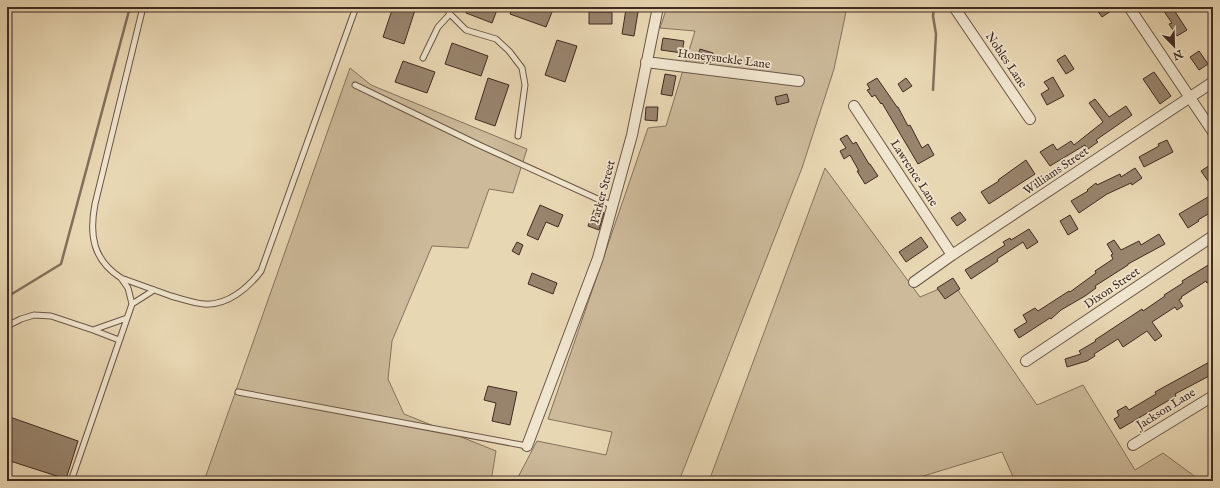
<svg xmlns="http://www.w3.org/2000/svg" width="1220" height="488" font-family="'IM FELL English',serif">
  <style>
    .green { fill: #ccba9a; stroke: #86725e }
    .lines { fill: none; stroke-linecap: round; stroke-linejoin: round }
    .stream { stroke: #836f5b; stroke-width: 2.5 }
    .building { fill: #98846d; stroke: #412b21 }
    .lane-casing { stroke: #6b5646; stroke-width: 7 }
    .street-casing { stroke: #6b5646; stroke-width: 12 }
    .lane { stroke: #f0e5ce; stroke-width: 5 }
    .street { stroke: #f0e5ce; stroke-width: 10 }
    .labels { text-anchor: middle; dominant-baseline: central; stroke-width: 3.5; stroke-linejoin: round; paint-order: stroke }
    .street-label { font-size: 12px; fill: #412b21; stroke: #f0e5ce }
  </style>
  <rect width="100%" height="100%" fill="#e8d7b3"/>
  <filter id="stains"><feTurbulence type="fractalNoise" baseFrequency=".005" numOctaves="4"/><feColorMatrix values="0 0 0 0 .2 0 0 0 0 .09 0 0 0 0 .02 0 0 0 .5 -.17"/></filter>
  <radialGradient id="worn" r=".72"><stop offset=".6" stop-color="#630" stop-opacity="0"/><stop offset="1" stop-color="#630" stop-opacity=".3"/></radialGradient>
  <path class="green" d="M 667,7 L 847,7 L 834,69 L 802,168 L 679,481 L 516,481 L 537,441 L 606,455 L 612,432 L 548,419 L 648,128 L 666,126 L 695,31 L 660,28 Z
    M 350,68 L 371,85 L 527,149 L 513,193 L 489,189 L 468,248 L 432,246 L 392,341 L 388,379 L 404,414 L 496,451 L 491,481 L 204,481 Z
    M 825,168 L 920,297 L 953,283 L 1037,405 L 1083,385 L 1135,470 L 1163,453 L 1201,481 L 1015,481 L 1002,452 L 907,481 L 709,481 Z"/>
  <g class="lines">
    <path class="stream" d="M 933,90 L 936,34 L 933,16 L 934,7
      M 7,297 L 61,264 L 130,7"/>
  </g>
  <path class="building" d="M 393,7 L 416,7 L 404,44 L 383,37 Z
    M 468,7 L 498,7 L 492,23 L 466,13 Z
    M 513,7 L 554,7 L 546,27 L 510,14 Z
    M 1102,7 L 1117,7 L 1102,17 L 1097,10 Z
    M 1161,7 L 1172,7 L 1187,30 L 1177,36 L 1169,24 L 1172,23 Z
    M 626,9 L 638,12 L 634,36 L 622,34 Z
    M 589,12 L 612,12 L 612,24 L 589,24 Z
    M 663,38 L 684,41 L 682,53 L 661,50 Z
    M 557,40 L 577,46 L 565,82 L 545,75 Z
    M 452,43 L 488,56 L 481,76 L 445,64 Z
    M 700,49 L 713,53 L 710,63 L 697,59 Z
    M 1199,51 L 1208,64 L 1199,70 L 1190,57 Z
    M 1065,55 L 1074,69 L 1066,74 L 1057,60 Z
    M 403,61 L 435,72 L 427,93 L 395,82 Z
    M 1154,72 L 1171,96 L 1160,104 L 1143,79 Z
    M 665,74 L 676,76 L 672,96 L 661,94 Z
    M 1053,77 L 1064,96 L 1047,105 L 1041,94 L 1049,89 L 1044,82 Z
    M 488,78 L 509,85 L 495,126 L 475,119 Z
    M 877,78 L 897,107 L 898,107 L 908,126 L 910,125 L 922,148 L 928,144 L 934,155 L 918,164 L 882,103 L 881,104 L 875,95 L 872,97 L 867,90 L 870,89 L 867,84 Z
    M 906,78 L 912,86 L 903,92 L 898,84 Z
    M 787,94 L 789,102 L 777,105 L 775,97 Z
    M 1095,99 L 1109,117 L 1126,106 L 1132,115 L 1096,140 L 1098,142 L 1088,149 L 1085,145 L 1050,166 L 1040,152 L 1053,144 L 1057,150 L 1071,141 L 1074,145 L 1103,122 L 1089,103 Z
    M 646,107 L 658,107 L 657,121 L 645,120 Z
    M 847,135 L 853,144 L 856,142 L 869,164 L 870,164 L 878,176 L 865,184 L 857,171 L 859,171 L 850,155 L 844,159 L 840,151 L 846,148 L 840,139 Z
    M 1167,140 L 1173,152 L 1144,167 L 1139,157 L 1159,146 L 1158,144 Z
    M 1026,160 L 1035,174 L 989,204 L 981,192 L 999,181 L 998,180 Z
    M 1213,163 L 1213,178 L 1208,181 L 1201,171 Z
    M 1135,168 L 1142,178 L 1132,185 L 1131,183 L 1107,194 L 1079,213 L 1071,201 L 1088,191 L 1087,190 L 1096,183 L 1097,185 L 1120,174 L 1121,177 Z
    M 1208,197 L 1213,205 L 1213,211 L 1198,220 L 1199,221 L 1188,228 L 1179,214 Z
    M 540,205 L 563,215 L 558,227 L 546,222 L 538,240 L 527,235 Z
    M 594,210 L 604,213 L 599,230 L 588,226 Z
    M 960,212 L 966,220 L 957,226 L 951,218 Z
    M 1070,215 L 1078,229 L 1068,235 L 1060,221 Z
    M 1029,229 L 1038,242 L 1027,249 L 1023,242 L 997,259 L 998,261 L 971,279 L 965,270 L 1005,245 L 1003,242 L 1010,238 L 1011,240 Z
    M 1159,234 L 1165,244 L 1128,264 L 1128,265 L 1095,286 L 1096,288 L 1085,296 L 1061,310 L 1051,319 L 1050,318 L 1019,338 L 1014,330 L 1027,322 L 1023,315 L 1035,308 L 1038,311 L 1069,291 L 1070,292 L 1096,273 L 1095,271 L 1113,259 L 1111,255 L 1113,254 L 1107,244 L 1114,240 L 1121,250 L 1139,241 L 1141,245 Z
    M 921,237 L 928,247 L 906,262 L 899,252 Z
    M 517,242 L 523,245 L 519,255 L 512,251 Z
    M 1210,264 L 1213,268 L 1213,280 L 1207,283 L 1206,281 L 1181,297 L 1182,298 L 1179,300 L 1183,306 L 1177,310 L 1175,307 L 1152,322 L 1162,336 L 1155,341 L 1147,331 L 1123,347 L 1118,339 L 1094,354 L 1095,356 L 1087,361 L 1067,367 L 1065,359 L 1081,354 L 1079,351 L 1096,341 L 1095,340 L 1142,309 L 1143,311 L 1165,296 L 1164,295 L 1183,283 L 1182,281 Z
    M 532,273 L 557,283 L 553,294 L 528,284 Z
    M 953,278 L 960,289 L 945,299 L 937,288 Z
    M 1213,360 L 1213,374 L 1175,394 L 1176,396 L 1120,429 L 1114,419 L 1119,416 L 1117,411 L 1126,406 L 1129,410 L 1156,394 L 1155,392 Z
    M 488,386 L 517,392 L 510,425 L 492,421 L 496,403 L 484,400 Z
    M 7,416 L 78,441 L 66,479 L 7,460 Z"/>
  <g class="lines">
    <defs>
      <path id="lane" d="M 143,7 L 95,204 C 89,235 93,260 121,278 C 138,284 154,290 171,296 C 182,299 193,303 204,304 C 227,306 248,288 261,271 L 356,7
        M 447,7 L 450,14 L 466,30 L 496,39 L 509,51 L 522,68 L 525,85 L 518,136
        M 423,58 L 438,27 L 450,14
        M 355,85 L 479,145 L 613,206
        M 132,304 L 154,290
        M 7,326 L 21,319 L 34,315 L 51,316 L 93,330 L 127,318
        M 93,330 L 119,340
        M 238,392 L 527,446
        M 71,481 L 132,304 L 128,288 L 121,278"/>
      <path id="street" d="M 954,7 L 1030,119
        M 1129,7 L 1213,132
        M 646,62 L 799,81
        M 854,106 L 952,255
        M 914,282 L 952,255 L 1213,82
        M 1026,361 L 1213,236
        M 1133,445 L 1213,396
        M 527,446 L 598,258 L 632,135 L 658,7"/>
    </defs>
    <use href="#lane" class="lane-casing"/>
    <use href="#street" class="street-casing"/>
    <use href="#lane" class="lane"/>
    <use href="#street" class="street"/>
  </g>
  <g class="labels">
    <g class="street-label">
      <text transform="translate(724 59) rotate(7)">Honeysuckle Lane</text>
      <text transform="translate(1006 60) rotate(56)">Nobles Lane</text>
      <text transform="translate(1056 171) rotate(-34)">Williams Street</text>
      <text transform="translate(914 173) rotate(57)">Lawrence Lane</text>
      <text transform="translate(603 192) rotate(-75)">Parker Street</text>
      <text transform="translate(1112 288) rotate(-34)">Dixon Street</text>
      <text transform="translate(1166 409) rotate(-32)">Jackson Lane</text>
    </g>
  </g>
  <rect width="1220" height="488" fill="none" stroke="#e8d7b3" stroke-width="24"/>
  <rect x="8" y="8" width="1204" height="472" fill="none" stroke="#412b21" stroke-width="2"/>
  <rect x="12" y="12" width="1196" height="464" fill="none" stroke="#412b21"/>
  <g transform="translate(1174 46) rotate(157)" stroke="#f0e5ce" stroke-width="3" paint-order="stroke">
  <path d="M0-3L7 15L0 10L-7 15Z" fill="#412b21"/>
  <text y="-6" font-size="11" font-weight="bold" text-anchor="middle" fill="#412b21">N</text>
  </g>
  <rect width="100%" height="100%" filter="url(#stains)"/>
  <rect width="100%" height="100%" fill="url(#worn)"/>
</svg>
